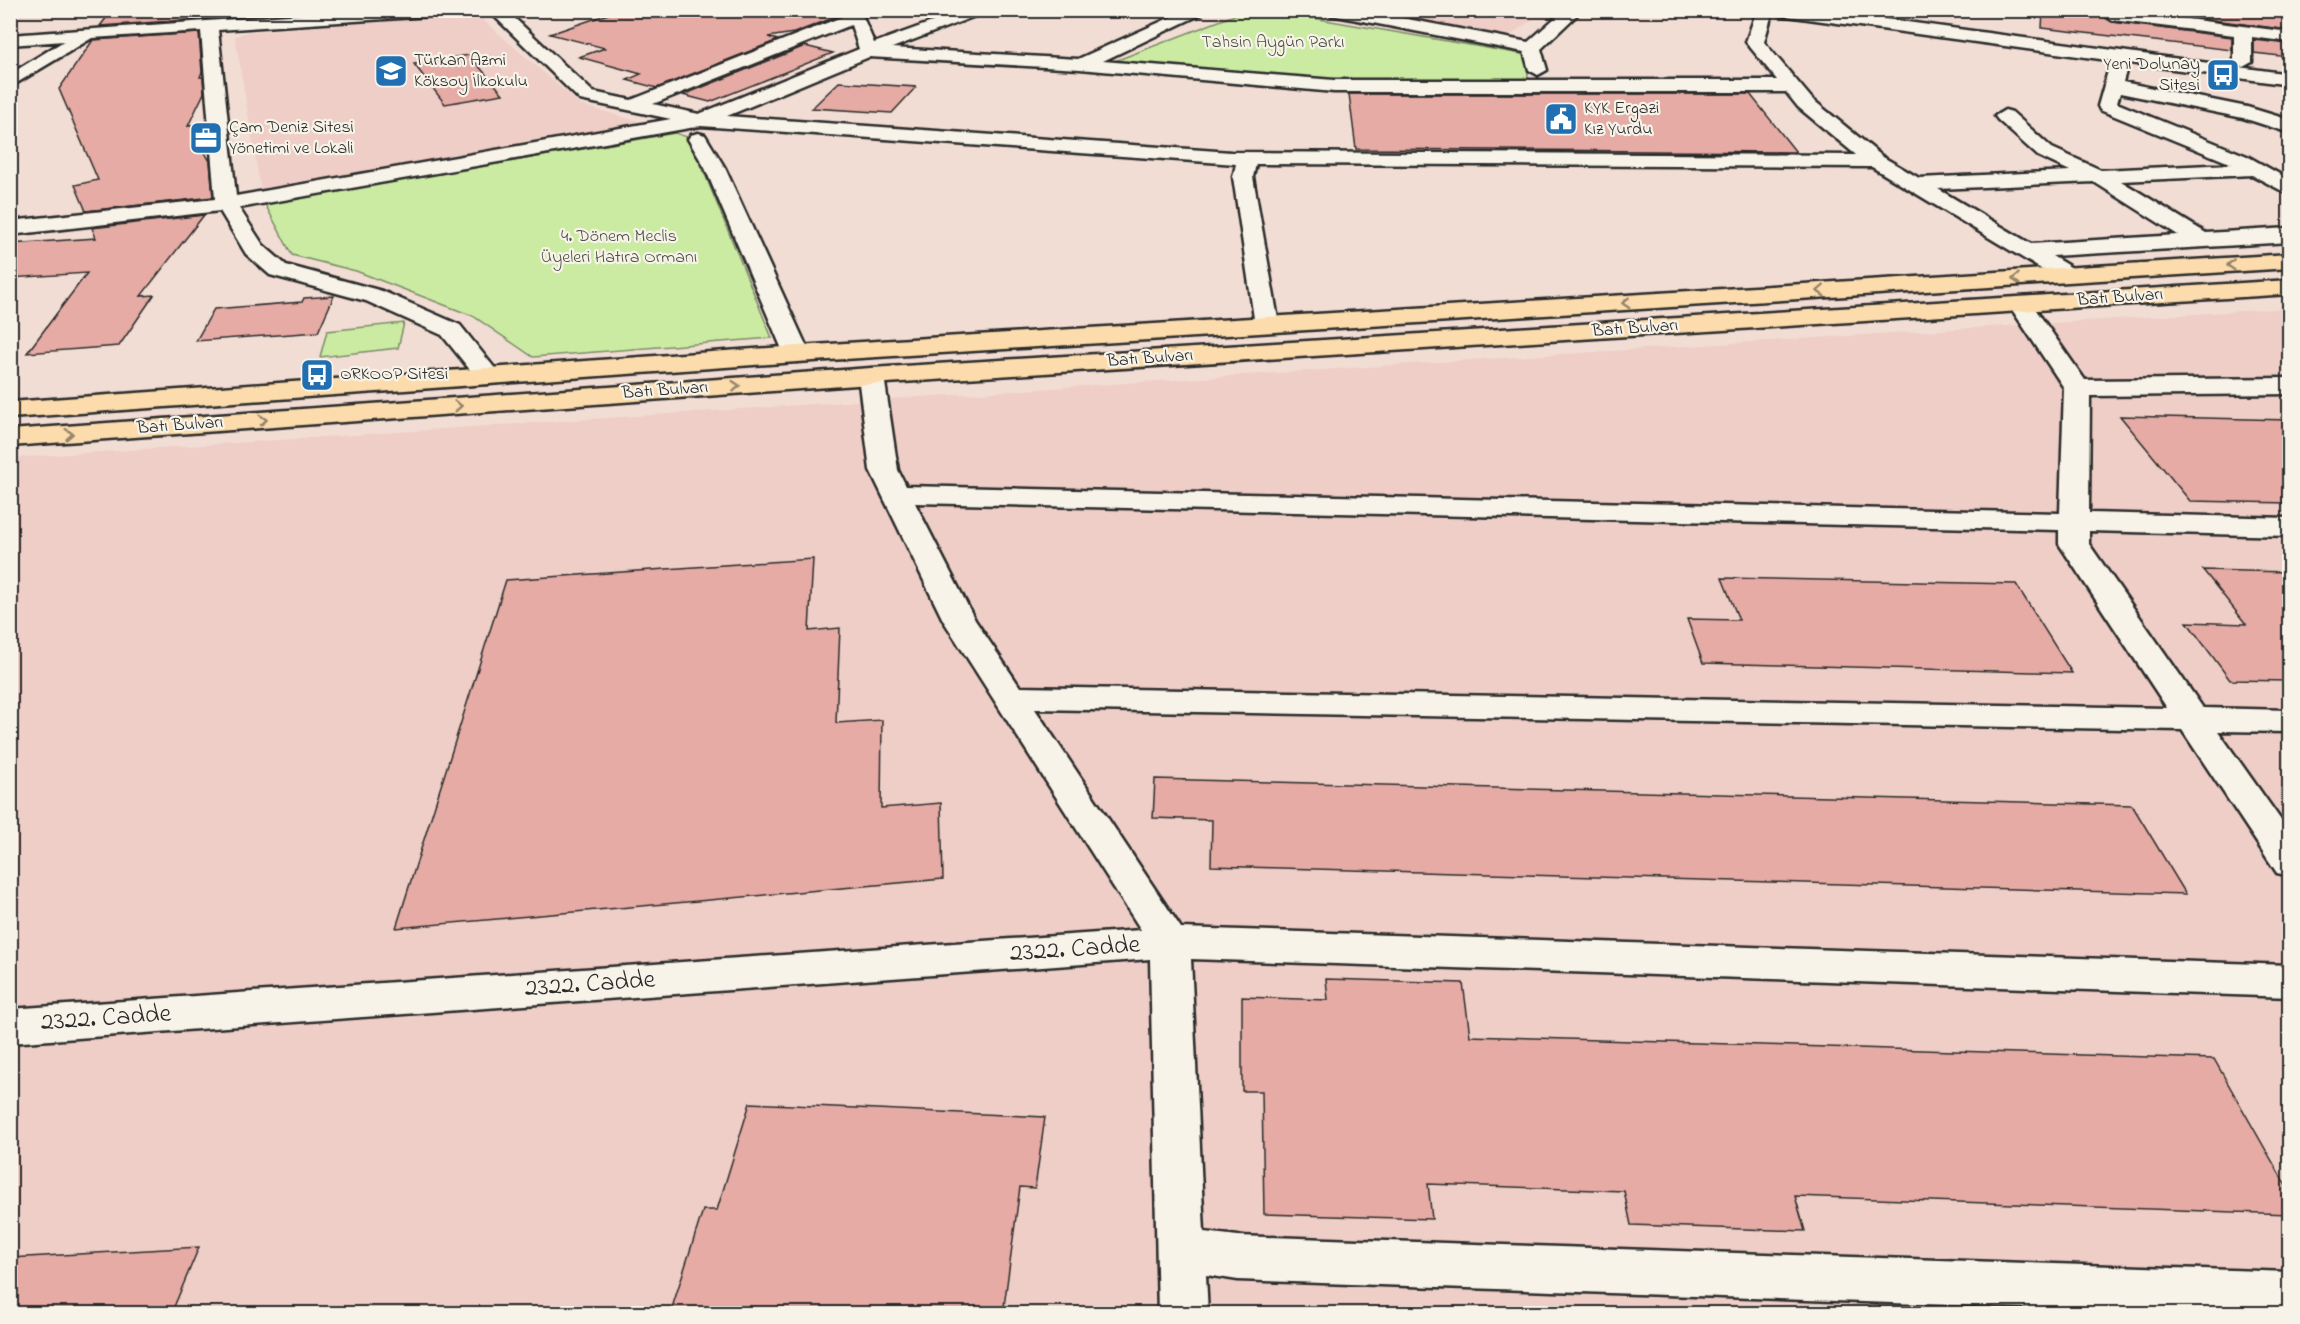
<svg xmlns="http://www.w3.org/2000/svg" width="2300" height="1324" font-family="'Indie Flower',sans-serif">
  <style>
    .built { fill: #eecec6 }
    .green { fill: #cbeba3; stroke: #7b8b67; stroke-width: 1.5 }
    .building { fill: #e5aba4; stroke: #2b2b2b; stroke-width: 1.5 }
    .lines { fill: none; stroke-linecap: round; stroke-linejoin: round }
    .minor-casing { stroke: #2b2b2b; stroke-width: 5 }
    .secondary-casing { stroke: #2b2b2b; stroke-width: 5 }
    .primary-casing { stroke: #2b2b2b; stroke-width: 5 }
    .minor { fill: #f7f3e8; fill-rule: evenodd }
    .secondary { fill: #f7f3e8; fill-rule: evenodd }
    .primary { fill: #fcdcac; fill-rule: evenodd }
    .oneway { stroke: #94846c }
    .labels { text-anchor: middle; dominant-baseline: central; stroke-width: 4.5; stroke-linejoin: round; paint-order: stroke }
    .far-park-label { font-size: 18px; fill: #4b5143; stroke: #f7f3e8 }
    .far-poi-label { font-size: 18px; fill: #2b2b2b; stroke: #f7f3e8; text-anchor: start }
    .far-street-label { font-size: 18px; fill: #2b2b2b; stroke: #f7f3e8 }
    .near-street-label { font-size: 26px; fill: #2b2b2b; stroke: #f7f3e8 }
  </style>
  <rect width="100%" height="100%" fill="#f2ddd4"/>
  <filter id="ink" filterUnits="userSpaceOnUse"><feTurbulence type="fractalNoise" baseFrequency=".0167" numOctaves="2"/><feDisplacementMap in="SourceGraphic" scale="12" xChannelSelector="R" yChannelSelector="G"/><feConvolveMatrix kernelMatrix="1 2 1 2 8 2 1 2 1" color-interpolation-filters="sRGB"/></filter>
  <g filter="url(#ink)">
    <path class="built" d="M 1360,11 L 1545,11 L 1508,37 Z
      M 476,14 L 581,105 L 648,124 L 261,191 L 235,36 L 248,32 Z
      M 2289,308 L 2289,1313 L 11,1314 L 11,458 L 1485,359 Z"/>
    <path class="green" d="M 1245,11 L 1273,11 L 1527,55 L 1528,79 L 1341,83 L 1115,61 Z
      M 675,133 L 690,138 L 772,338 L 533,357 L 473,316 L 356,271 L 292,255 L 265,204 Z
      M 404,323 L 398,348 L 320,357 L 327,331 Z"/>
    <path class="building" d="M 147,10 L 232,10 L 228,17 L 100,26 L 107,17 Z
      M 620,10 L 837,10 L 838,16 L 794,33 L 768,37 L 778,40 L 657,88 L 627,80 L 641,74 L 579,57 L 605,48 L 550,34 Z
      M 2043,10 L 2104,10 L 2102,16 L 2112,22 L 2232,37 L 2232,50 L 2042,28 Z
      M 2138,10 L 2289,10 L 2289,30 Z
      M 199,33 L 202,72 L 200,77 L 203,77 L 204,93 L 188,126 L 206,124 L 209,152 L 205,153 L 210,161 L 213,197 L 86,211 L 75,185 L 98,180 L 59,89 L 93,40 Z
      M 2254,40 L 2289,44 L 2289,57 L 2254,53 Z
      M 805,46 L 833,53 L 710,102 L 683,95 Z
      M 469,55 L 503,94 L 445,104 L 414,64 Z
      M 839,82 L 916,87 L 892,113 L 812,108 Z
      M 1349,94 L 1750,94 L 1796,152 L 1356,149 Z
      M 204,215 L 141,296 L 154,295 L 119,346 L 27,353 L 87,273 L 10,278 L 10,244 L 96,238 L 92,228 Z
      M 334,296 L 318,332 L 196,341 L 214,309 L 302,302 L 304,298 Z
      M 2120,416 L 2289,420 L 2289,503 L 2190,501 Z
      M 813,559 L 809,631 L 840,628 L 836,723 L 882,720 L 881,808 L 941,803 L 943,879 L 396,928 L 506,580 Z
      M 2203,570 L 2289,572 L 2289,681 L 2230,680 L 2187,622 L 2246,624 Z
      M 1722,578 L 2016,584 L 2072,673 L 1703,663 L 1687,619 L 1739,620 Z
      M 1155,779 L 2132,805 L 2186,894 L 1211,866 L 1212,820 L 1153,818 Z
      M 1326,979 L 1463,983 L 1470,1036 L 2214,1059 L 2289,1191 L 2289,1214 L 1795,1196 L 1805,1231 L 1631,1225 L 1624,1191 L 1428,1184 L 1432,1219 L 1264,1214 L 1262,1091 L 1242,1091 L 1242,997 L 1328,1000 Z
      M 750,1103 L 1045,1117 L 1035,1188 L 1020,1187 L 1003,1314 L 670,1314 L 703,1210 L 717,1210 Z
      M 199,1247 L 171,1314 L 10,1314 L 10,1258 Z"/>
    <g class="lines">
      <defs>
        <path id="minor" d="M 361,10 L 455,10 L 447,15 L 218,30 L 236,196 L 671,119 L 580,100 L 488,10 L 506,10 L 593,92 L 631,100 L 847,15 L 843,10 L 860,10 L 874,43 L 965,10 L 991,10 L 892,48 L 1078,59 L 1187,10 L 1210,10 L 1103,61 L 1334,80 L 1777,80 L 1746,42 L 1757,10 L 1773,10 L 1764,42 L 1812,99 L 1883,157 L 1919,178 L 2070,171 L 2038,156 L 1998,120 L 1995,116 L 2005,110 L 2012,112 L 2052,148 L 2101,170 L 2232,164 L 2100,110 L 2098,106 L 2112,57 L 2121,52 L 2130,57 L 2123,82 L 2247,107 L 2290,120 L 2290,133 L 2243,118 L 2120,93 L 2117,103 L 2247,156 L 2290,180 L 2290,195 L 2252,175 L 2121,181 L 2206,233 L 2290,228 L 2290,242 L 2052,256 L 2077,271 L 2081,276 L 2077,281 L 2061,281 L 1872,167 L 1256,164 L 1253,177 L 1279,325 L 1276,330 L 1267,332 L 1258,330 L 1255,325 L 1233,177 L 1236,164 L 701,126 L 239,208 L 263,245 L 286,265 L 382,291 L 460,325 L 501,376 L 497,381 L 488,384 L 479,381 L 442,335 L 366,301 L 270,275 L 246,254 L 220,211 L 10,235 L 10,221 L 215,199 L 201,31 L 92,38 L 10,87 L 10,74 L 64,41 L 10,45 L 10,35 ZM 851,25 L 859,49 L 699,114 L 653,104 ZM 869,57 L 1080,69 L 1334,92 L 1786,92 L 1798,107 L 1856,155 L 1231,152 L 727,116 ZM 2094,182 L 2178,235 L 2031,244 L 1938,189 Z
          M 1323,10 L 1360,10 L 1528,42 L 1564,10 L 1582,10 L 1541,49 L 1547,70 L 1538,75 L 1529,70 L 1524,52 L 1331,15 Z
          M 2116,10 L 2290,32 L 2290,42 L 2252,37 L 2252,62 L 2243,67 L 2234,62 L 2234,35 L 2112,20 L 2104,15 L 2106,11 Z
          M 698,133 L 705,135 L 725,168 L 810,354 L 806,359 L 797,362 L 788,359 L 784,354 L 705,168 L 688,139 L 691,135 Z
          M 2021,298 L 2029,300 L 2085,380 L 2290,378 L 2290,394 L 2090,396 L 2089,513 L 2290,518 L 2290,536 L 2089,531 L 2089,544 L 2203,708 L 2290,710 L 2290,732 L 2218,731 L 2290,833 L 2290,876 L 2277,873 L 2182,730 L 1035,709 L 1181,928 L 2290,965 L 2290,997 L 1191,959 L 1204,1232 L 1238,1236 L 2290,1272 L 2290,1314 L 2207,1314 L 1238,1280 L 1206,1275 L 1208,1314 L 1158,1314 L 1150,959 L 10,1043 L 10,1009 L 1141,930 L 943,620 L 870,470 L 858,376 L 862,371 L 871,368 L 880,371 L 884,376 L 898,470 L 906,486 L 2060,513 L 2064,388 L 2009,305 L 2013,300 ZM 915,503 L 2059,530 L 2059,544 L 2167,708 L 1020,687 L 975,620 Z"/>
        <path id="secondary" d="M 1771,10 L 1819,10 L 2290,74 L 2290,85 L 1779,15 Z"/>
        <path id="primary" d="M 2290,254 L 2290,268 L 797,362 L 10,418 L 10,402 L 797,346 Z
          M 2290,280 L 2290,294 L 871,384 L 10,446 L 10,430 L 871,368 Z"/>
      </defs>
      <use href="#minor" class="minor-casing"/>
      <use href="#secondary" class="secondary-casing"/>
      <use href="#primary" class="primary-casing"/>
      <use href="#minor" class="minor"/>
      <use href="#secondary" class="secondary"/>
      <use href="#primary" class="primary"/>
    </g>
    <defs><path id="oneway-chevron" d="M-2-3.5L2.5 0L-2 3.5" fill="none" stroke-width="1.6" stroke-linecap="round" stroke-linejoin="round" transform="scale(1.5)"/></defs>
    <g class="oneway">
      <use href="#oneway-chevron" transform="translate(2231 265) rotate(176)"/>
      <use href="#oneway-chevron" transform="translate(2016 279) rotate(176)"/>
      <use href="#oneway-chevron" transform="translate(1821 291) rotate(177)"/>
      <use href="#oneway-chevron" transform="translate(1626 303) rotate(177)"/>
      <use href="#oneway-chevron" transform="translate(736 386) rotate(-4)"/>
      <use href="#oneway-chevron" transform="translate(458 406) rotate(-4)"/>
      <use href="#oneway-chevron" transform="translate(263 420) rotate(-4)"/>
      <use href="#oneway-chevron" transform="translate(69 434) rotate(-4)"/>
    </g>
  </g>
  <defs>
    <symbol id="school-square" viewBox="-11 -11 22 22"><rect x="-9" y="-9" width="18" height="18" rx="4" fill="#1f6fb2" stroke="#f7f3e8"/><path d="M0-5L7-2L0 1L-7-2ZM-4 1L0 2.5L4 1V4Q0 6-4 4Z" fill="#fff"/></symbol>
    <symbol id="bus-square" viewBox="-11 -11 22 22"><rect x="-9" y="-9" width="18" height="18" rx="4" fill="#1f6fb2" stroke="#f7f3e8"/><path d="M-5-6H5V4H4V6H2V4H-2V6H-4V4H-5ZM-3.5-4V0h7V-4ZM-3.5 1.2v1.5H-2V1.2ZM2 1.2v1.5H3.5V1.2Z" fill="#fff"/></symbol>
    <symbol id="civic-square" viewBox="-11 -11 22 22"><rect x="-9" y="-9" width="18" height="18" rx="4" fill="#1f6fb2" stroke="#f7f3e8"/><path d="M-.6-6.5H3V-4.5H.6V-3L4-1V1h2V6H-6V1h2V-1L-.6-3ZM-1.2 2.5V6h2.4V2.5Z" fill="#fff"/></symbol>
    <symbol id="office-square" viewBox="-11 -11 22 22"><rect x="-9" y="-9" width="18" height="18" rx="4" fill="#1f6fb2" stroke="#f7f3e8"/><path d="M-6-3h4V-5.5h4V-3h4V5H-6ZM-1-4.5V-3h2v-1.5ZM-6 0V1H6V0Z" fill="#fff"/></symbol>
  </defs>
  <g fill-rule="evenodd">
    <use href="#school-square" x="372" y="52" width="38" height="38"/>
    <use href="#bus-square" x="2204" y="56" width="38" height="38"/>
    <use href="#civic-square" x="1542" y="100" width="38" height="38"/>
    <use href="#office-square" x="187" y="119" width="38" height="38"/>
    <use href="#bus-square" x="298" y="356" width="38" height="38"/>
  </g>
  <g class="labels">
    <g class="far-park-label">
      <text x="1273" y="43">Tahsin Aygün Parkı</text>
      <text x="619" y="237">4. Dönem Meclis<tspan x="619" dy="21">Üyeleri Hatıra Ormanı</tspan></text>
    </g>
    <g class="far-poi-label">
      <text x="414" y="61">Türkan Azmi<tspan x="414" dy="21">Köksoy İlkokulu</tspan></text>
      <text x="2200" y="65" text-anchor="end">Yeni Dolunay<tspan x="2200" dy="21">Sitesi</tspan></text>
      <text x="1584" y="109">KYK Ergazi<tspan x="1584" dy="21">Kız Yurdu</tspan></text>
      <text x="229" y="128">Çam Deniz Sitesi<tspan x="229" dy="21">Yönetimi ve Lokali</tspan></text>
      <text x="340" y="375">ORKOOP Sitesi</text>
    </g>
    <g class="far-street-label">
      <text transform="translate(2120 298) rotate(-4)">Batı Bulvarı</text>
      <text transform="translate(1635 329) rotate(-4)">Batı Bulvarı</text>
      <text transform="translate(1150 359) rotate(-4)">Batı Bulvarı</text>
      <text transform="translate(665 391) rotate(-4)">Batı Bulvarı</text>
      <text transform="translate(180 426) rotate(-4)">Batı Bulvarı</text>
    </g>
    <g class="near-street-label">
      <text transform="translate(1075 950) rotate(-4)">2322. Cadde</text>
      <text transform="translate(590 985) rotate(-4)">2322. Cadde</text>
      <text transform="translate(106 1019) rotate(-4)">2322. Cadde</text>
    </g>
  </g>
  <rect width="2300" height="1324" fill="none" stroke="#f7f3e8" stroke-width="36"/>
  <rect x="18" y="18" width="2264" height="1288" fill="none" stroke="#2b2b2b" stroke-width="2" filter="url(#ink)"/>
</svg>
